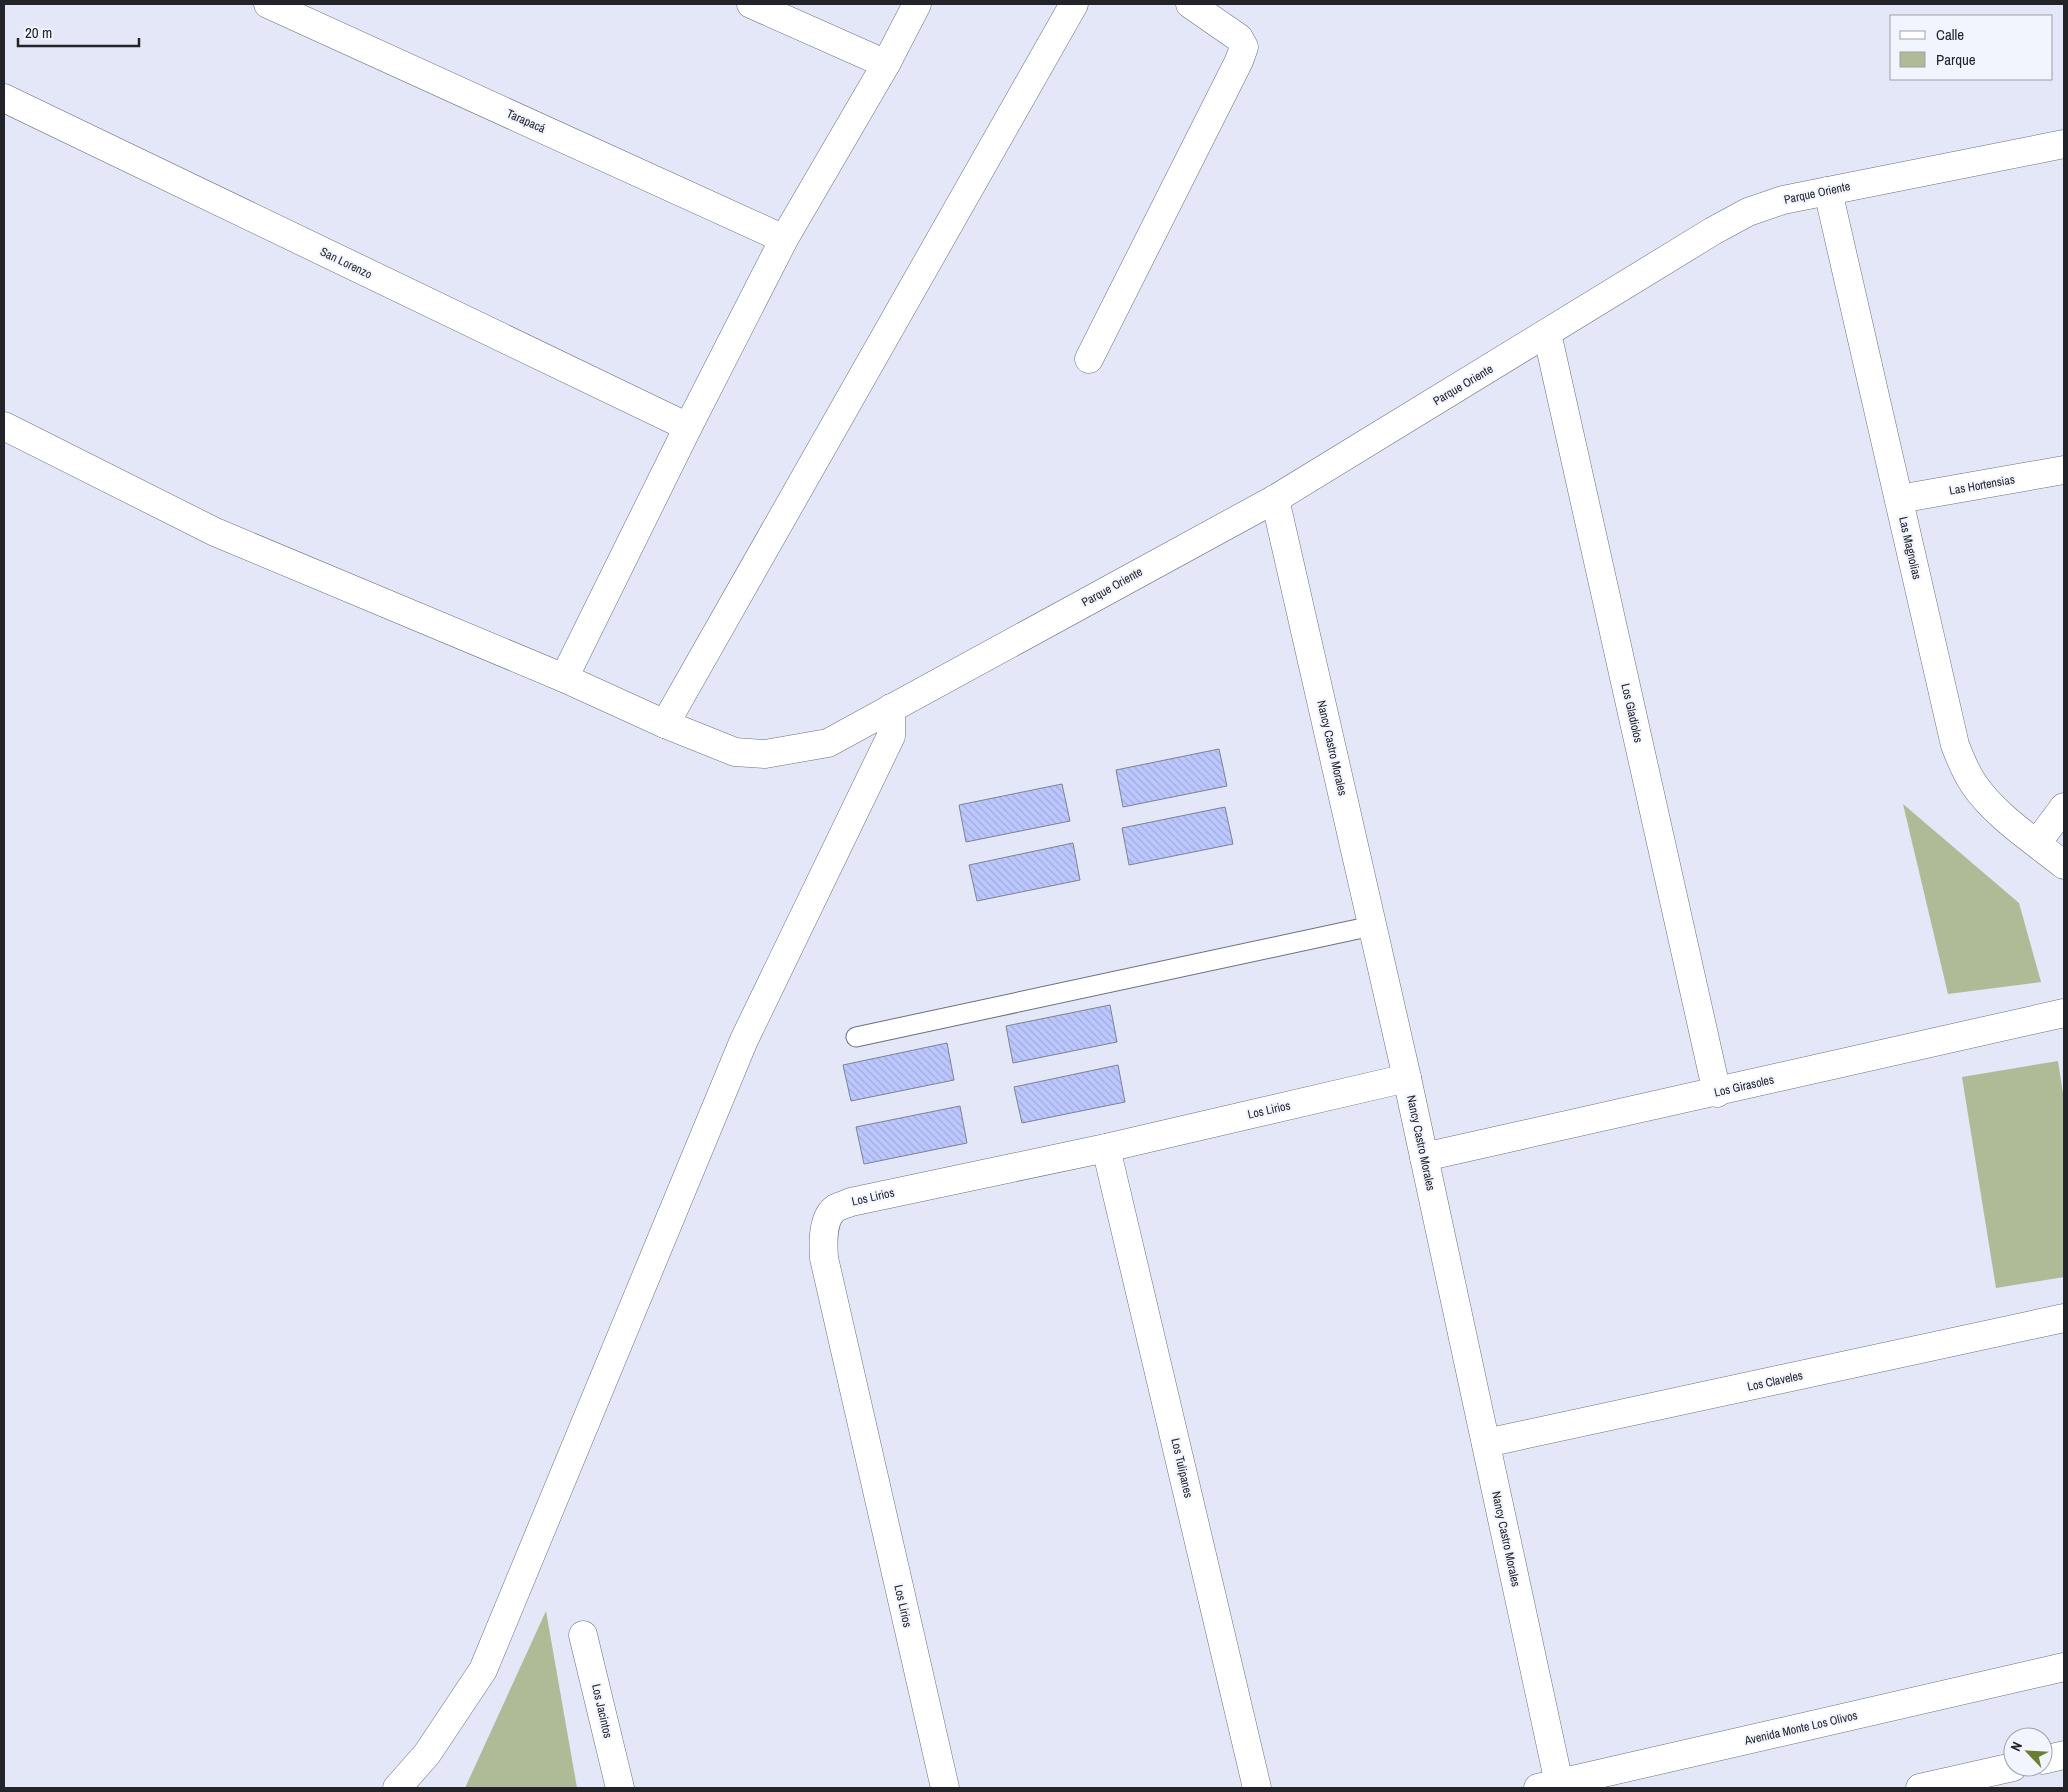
<svg xmlns="http://www.w3.org/2000/svg" width="2068" height="1792" viewBox="0 0 2068 1792" font-family="'Archivo Narrow',sans-serif">
<style>
.park{fill:#afbb97}
.building{fill:url(#building-back-hatch);stroke:#7f8290}
.lines{fill:none;stroke-linecap:round;stroke-linejoin:round}
.service-casing{stroke:#6c707e;stroke-width:21}
.minor-casing{stroke:#6c707e;stroke-width:29}
.tertiary-casing{stroke:#6c707e;stroke-width:29}
.service{stroke:#fff;stroke-width:19}
.minor{stroke:#fff;stroke-width:28}
.tertiary{stroke:#fff;stroke-width:28}
.labels{text-anchor:middle;stroke-width:4;stroke-linejoin:round;paint-order:stroke}
.street-label{font-size:12px;fill:#222429;stroke:#f2f4fe}
</style>
<defs>
<pattern id="building-back-hatch" width="6" height="6" patternUnits="userSpaceOnUse" patternTransform="scale(1.25)"><rect width="6" height="6" fill="#bbc7fe"/><path d="M-1 5l2 2M0 0l6 6M5-1l2 2" fill="none" stroke="#a0abda"/></pattern>
</defs>
<rect width="100%" height="100%" fill="#e3e7f7"/>
<g class="park">
<path d="M1903 804 2019 903 2041 982 1948 994Z"/>
<path d="M2058 1061 2064 1100V1277L1996 1288 1962 1077Z"/>
<path d="M546 1611 577 1788H465Z"/>
</g>
<g class="building">
<path d="M1219 749 1227 786 1123 807 1116 770Z"/>
<path d="M1062 784 1070 821 966 842 959 805Z"/>
<path d="M1225 807 1233 844 1129 865 1122 828Z"/>
<path d="M1073 843 1080 880 977 901 969 865Z"/>
<path d="M1110 1005 1117 1042 1013 1063 1006 1026Z"/>
<path d="M947 1043 954 1080 851 1101 843 1065Z"/>
<path d="M1118 1065 1125 1102 1022 1123 1014 1087Z"/>
<path d="M960 1106 967 1143 864 1164 856 1127Z"/>
</g>
<g class="lines">
<defs>
<path id="service" d="M856 1037 1372 926"/>
<g id="minor">
<path d="M268 4 784 239"/>
<path d="M751 4 886 64"/>
<path d="M917 4 886 64 784 239 688 427 564 678 665 724 735 752 765 754 828 743 1275 499 1713 231 1748 212 1783 200 2064 144"/>
<path d="M4 98 688 427"/>
<path d="M1828 191 1955 745C1960 758 1965 771 1973 783 1994 815 2034 841 2064 865"/>
<path d="M1547 333 1717 1093"/>
<path d="M1089 359 1239 61 1244 47 1239 38 1190 4"/>
<path d="M4 426 215 532 564 678"/>
<path d="M1275 499 1407 1078 1560 1788"/>
<path d="M1899 499 2064 470"/>
<path d="M665 724 1074 4"/>
<path d="M2037 843 2064 807"/>
<path d="M1106 1148 1257 1788"/>
<path d="M1424 1157 2064 1013"/>
<path d="M1486 1443 2064 1318"/>
<path d="M583 1635 620 1788"/>
<path d="M397 1788 427 1754 483 1670 744 1040 891 736V708"/>
<path d="M945 1788 824 1258C823 1244 822 1217 836 1208 840 1206 846 1204 851 1202L1106 1148 1407 1078"/>
</g>
<g id="tertiary">
<path d="M2043 1760 2064 1755"/>
<path d="M1538 1788 2064 1667"/>
<path d="M1920 1788 2013 1767"/>
</g>
</defs>
<use href="#service" class="service-casing"/>
<use href="#minor" class="minor-casing"/>
<use href="#tertiary" class="tertiary-casing"/>
<use href="#service" class="service"/>
<use href="#minor" class="minor"/>
<use href="#tertiary" class="tertiary"/>
</g>
<g class="labels">
<g class="street-label">
<text transform="translate(526 121) rotate(24)" y="4">Tarapacá</text>
<text transform="translate(1817 193) rotate(-12)" y="4">Parque Oriente</text>
<text transform="translate(346 263) rotate(26)" y="4">San Lorenzo</text>
<text transform="translate(1463 385) rotate(-31)" y="4">Parque Oriente</text>
<text transform="translate(1982 485) rotate(-10)" y="4">Las Hortensias</text>
<text transform="translate(1910 548) rotate(77)" y="4">Las Magnolias</text>
<text transform="translate(1112 587) rotate(-29)" y="4">Parque Oriente</text>
<text transform="translate(1632 713) rotate(77)" y="4">Los Gladiolos</text>
<text transform="translate(1332 748) rotate(77)" y="4">Nancy Castro Morales</text>
<text transform="translate(1744 1086) rotate(-13)" y="4">Los Girasoles</text>
<text transform="translate(1269 1110) rotate(-13)" y="4">Los Lirios</text>
<text transform="translate(1421 1143) rotate(78)" y="4">Nancy Castro Morales</text>
<text transform="translate(873 1197) rotate(-13)" y="4">Los Lirios</text>
<text transform="translate(1775 1381) rotate(-12)" y="4">Los Claveles</text>
<text transform="translate(1182 1468) rotate(77)" y="4">Los Tulipanes</text>
<text transform="translate(1506 1539) rotate(78)" y="4">Nancy Castro Morales</text>
<text transform="translate(903 1606) rotate(77)" y="4">Los Lirios</text>
<text transform="translate(602 1711) rotate(77)" y="4">Los Jacintos</text>
<text transform="translate(1801 1728) rotate(-13)" y="4">Avenida Monte Los Olivos</text>
</g>
</g>
<rect width="2068" height="1792" fill="none" stroke="#222429" stroke-width="10"/>
<rect x="1890" y="15" width="162" height="65" fill="#f2f4fe" stroke="#9fa1a9"/>
<rect x="1900" y="31" width="25" height="8" fill="#ffffff" stroke="#9fa1a9"/>
<text x="1936" y="40" font-size="15" fill="#222429">Calle</text>
<rect x="1900" y="52" width="25" height="15" fill="#afbb97" stroke="#9fa1a9"/>
<text x="1936" y="65" font-size="15" fill="#222429">Parque</text>
<g transform="translate(2028 1752) rotate(295)"><circle r="24" fill="#f2f4fe" stroke="#9fa1a9"/>
<path d="M0-4L9 19L0 12L-9 19Z" fill="#697f31"/>
<text y="-8" font-size="14" font-weight="bold" text-anchor="middle" fill="#222429">N</text>
</g>
<path d="M18 38v8h121v-8" fill="none" stroke="#222429" stroke-width="2.5"/>
<text x="25" y="38" font-size="15" fill="#222429" stroke="#f2f4fe" stroke-width="4" paint-order="stroke">20 m</text>
</svg>
